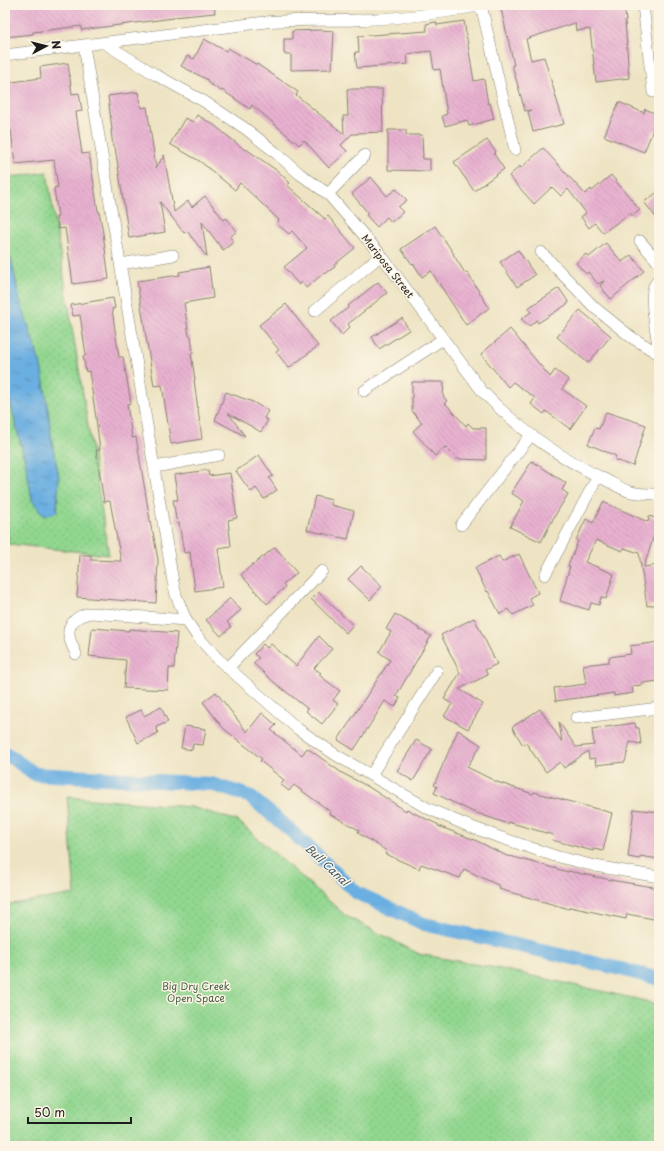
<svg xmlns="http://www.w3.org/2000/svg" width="664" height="1151" viewBox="0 0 664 1151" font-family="'Playpen Sans',sans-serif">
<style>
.park{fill:url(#park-dots);stroke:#577a56}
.water{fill:url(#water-ripples);stroke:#44667e}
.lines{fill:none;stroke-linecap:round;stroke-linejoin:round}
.canal{stroke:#6bafe1;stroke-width:14}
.building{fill:url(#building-back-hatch)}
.street-casing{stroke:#858070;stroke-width:12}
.street{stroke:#fff;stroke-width:11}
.labels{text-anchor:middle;stroke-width:3;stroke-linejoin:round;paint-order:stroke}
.street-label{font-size:10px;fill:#1c1c1c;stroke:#fcf5e5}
.park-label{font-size:10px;fill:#455d45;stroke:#fcf5e5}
.water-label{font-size:11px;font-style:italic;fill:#3c576b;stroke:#fcf5e5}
</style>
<defs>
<pattern id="park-dots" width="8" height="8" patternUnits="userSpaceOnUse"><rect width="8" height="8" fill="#92d790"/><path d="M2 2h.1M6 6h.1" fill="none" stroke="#7db87c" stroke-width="1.8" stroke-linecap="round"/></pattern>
<pattern id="water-ripples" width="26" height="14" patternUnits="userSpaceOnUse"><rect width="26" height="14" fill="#6bafe1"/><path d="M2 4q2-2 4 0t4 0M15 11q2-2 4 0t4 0" fill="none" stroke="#578eb6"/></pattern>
<pattern id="building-back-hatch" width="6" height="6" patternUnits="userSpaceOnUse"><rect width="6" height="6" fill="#e8b1d0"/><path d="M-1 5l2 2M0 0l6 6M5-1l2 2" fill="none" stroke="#c698b2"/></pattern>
</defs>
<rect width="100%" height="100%" fill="#fcf5e5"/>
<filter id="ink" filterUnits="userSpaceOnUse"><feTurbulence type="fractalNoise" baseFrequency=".025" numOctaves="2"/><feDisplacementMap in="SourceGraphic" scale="8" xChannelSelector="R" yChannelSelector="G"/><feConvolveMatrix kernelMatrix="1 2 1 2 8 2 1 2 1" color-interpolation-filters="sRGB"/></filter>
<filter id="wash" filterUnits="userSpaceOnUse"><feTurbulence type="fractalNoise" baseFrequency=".012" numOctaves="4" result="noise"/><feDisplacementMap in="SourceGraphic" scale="16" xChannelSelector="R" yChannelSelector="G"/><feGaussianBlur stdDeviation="0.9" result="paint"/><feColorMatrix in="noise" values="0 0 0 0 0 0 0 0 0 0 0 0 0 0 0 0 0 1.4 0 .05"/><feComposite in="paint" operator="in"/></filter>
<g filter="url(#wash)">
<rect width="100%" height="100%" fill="#eee4c4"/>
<g class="park">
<path d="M47 172 109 555 8 544 6 488H5V178Z"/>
<path d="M67 797 191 807 238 821 346 916 419 954 501 969 646 1001 659 1007V1146H5V905L75 894Z"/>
</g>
<path class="water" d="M5 248 11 259 20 300 41 366 46 395 52 442 59 477 57 512 44 516 32 500 26 465 5 382Z"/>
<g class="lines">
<path class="canal" d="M5 753 35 774 211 784 249 796 289 829 357 893 424 924 621 969 659 979"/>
</g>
<g id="blocks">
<g class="building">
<path d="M5 5H214L215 13 173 17 174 18 81 30V26L33 32V34L5 37Z"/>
<path d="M519 5H624L626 20H625L629 78 596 82 590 29 576 31 575 23 526 39 531 60 544 57 564 124 533 132 528 112 531 110 525 111 512 65H514L501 9Z"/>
<path d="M464 21 474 81 484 79 488 104 490 103 494 119 469 126 467 120 445 126 442 116 447 114 440 69 434 70 431 51 407 54 408 64 357 68 355 52H359L358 36 427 31 426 24 436 22 437 25Z"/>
<path d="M320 30 334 31 332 69 291 70V54H284V39H292V31Z"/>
<path d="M204 39 226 51 228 48 257 65V64L298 92 296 95 344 134 343 116H348L347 89H382L383 132 358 133V134H352L341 145 347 151 329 168 304 140 299 145 252 105 250 109 222 90 221 91 207 82 208 80 181 66 187 56 194 59Z"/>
<path d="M68 63 72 94 79 93 82 111 76 112 82 154 89 153 98 211H99L103 233 109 279 73 284 65 228 58 229 56 217H58L54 188 58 187 54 160 15 164 11 130 5 131V83L41 78 40 67Z"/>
<path d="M138 92 141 108 147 107 156 168 164 155 174 212 188 201 192 207 205 196 224 220 226 218 237 231 230 237 234 242 223 250 202 222 207 257 187 231 184 233 160 202 165 232 129 238 115 147H113L111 130H112L108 96Z"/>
<path d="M619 102 644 113 645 109 659 115V133L653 130 644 152 604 136Z"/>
<path d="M197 115 214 125 245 150 246 149 279 172 290 183 287 185 325 219 328 216 355 248 334 265 335 267 325 274 324 273 306 288 302 282 299 285 284 267 307 248 292 231 289 234 277 224 279 220 240 183 235 190 201 162 170 144 185 118 193 122Z"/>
<path d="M388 130H406V135H422L423 159H430V171L388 170Z"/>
<path d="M487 140 496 152 494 154 504 169 474 191 454 162Z"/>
<path d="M543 148 585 194 591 189 592 191 611 175 640 210 632 216 630 213 603 233 595 223 589 228 581 217 586 213 568 189 561 196 552 187 534 204 509 176 520 166 521 168Z"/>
<path d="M371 177 387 196 396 189 407 200 398 207 403 212 391 222 387 217 377 227 366 215 368 213 352 194Z"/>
<path d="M659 191V221L644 202Z"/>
<path d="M435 226 454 254H453L465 273 467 272 489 308 466 325 431 271 422 277 413 263 412 264 401 249Z"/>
<path d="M606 243 622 262 631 255 644 271 611 299 600 286 604 281 598 284 588 272 586 274 576 263 586 254 589 257Z"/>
<path d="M518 250 535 275 517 287 500 262Z"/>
<path d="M209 267 213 298 184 303 189 336H191L193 353H191L195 380H194L202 439 171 444 162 385 154 386 137 281 180 275 179 272Z"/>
<path d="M378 282 387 293 348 324 350 327 342 335 331 321 349 307 348 306Z"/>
<path d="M559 288 569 303 538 323 536 320 530 326 521 319 531 312 528 308Z"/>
<path d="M113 298 115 308 112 309 119 357H123L131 403 127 404 132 438 136 437 152 532H153L158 560 156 603 77 597 80 555H91V560L121 561 110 501 104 502 96 450H100L96 418 89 371 86 372 83 356 86 355 80 315 73 316 71 305Z"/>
<path d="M286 304 318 346 289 368 276 352 279 350 259 325Z"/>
<path d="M580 310 611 336 588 363 557 337Z"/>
<path d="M402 318 409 330 379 349 372 337Z"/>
<path d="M510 329 550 377 555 370 569 380 562 389 586 406 570 429 546 411 544 414 531 404 535 398 513 382 508 387 481 354Z"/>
<path d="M412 382H444L443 396 447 401 445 403 466 426 468 423 473 428H486V460L457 459 445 447 435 456 413 431 422 423 412 411Z"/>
<path d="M226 392 253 402 268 411 264 418 268 420 261 432 228 413 245 436 215 420Z"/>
<path d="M606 412 646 425 633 466 615 460 616 456 588 444 595 428 599 429Z"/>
<path d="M259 455 273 476 269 478 277 490 264 499 256 488 251 492 236 471Z"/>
<path d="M532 461 566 483 562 490 568 494 553 519 541 542 510 527 524 501 511 493Z"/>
<path d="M208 470 209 476 230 473 237 518 228 520 231 546 218 548 223 587 195 591 190 552 184 553 179 523 177 524 173 500H178L174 475Z"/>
<path d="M315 496 332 500 331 505 354 511 348 539 307 530Z"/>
<path d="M603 502 648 522 649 516 659 519 644 567 659 565V604L647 606 639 553 624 548 622 551 596 540 585 562 614 574 606 599 601 597 599 605 591 603 589 610 560 601 570 566H568L578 541 576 540 586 519 593 523Z"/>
<path d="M275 547 297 573 283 584 285 587 267 604 241 575 254 563V564Z"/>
<path d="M519 554 538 593 529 598 533 605 513 615 509 609 500 614 488 591 487 592 475 568 499 556 502 562Z"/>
<path d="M361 566 382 586 370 600 348 579Z"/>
<path d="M318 592 353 625 346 633 311 599Z"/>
<path d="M230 598 241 610 227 622 231 627 221 636 206 620Z"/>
<path d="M395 614 419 628 418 629 431 636 396 696 400 698 395 707 385 701 354 750 338 740 390 660 379 652 391 632 386 629Z"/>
<path d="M474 618 497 664 485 670 488 675 459 689 483 704 468 729 444 716 452 704 444 699 460 673 441 635Z"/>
<path d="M92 628 129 631V629L177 633 174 668H169L168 690 124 688 126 660 89 656Z"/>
<path d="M319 636 332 649 314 668 321 673 319 675 340 691 333 700 338 704 322 724 306 711 308 709 275 683 253 663 259 658 254 654 263 644 267 648 271 644 296 666Z"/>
<path d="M659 642V681L642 683 643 685 632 686 633 693 614 696V693L556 701 554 688 586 684 583 665 609 662V657L631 654 630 646Z"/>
<path d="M216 692 247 732 262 713 276 725 271 730 302 755 307 748 342 773 367 786 406 811 407 809 416 814 439 825 438 826 475 840 509 857 510 856 568 872V871L616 881 659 888V920L627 914 626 919 570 907 569 909 499 889 500 886 464 869 460 878 421 864 419 869 385 854 387 851 358 833 359 830 330 814 331 812 294 785 289 791 281 785 284 780 260 761 262 759 224 729 203 702Z"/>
<path d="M161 707 168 722 156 727 158 733 138 743 126 717 141 710 144 716Z"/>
<path d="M540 709 562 742 559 722 576 747 594 745 592 729 635 723 636 728H639L641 744 630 742 625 762 596 765 595 758 589 759 588 751 564 768 560 762 546 772 526 743 523 745 512 727Z"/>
<path d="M185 726 206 729 203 745 193 744 192 750 181 748Z"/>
<path d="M458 730 481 745 467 767 497 782 533 794 534 792 612 813 603 851 594 849 593 851 552 840 553 835 508 822V824L471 811 434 793 437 787 434 785Z"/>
<path d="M416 740 432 749 413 781 397 771Z"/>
<path d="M634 809 659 812V859L640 856V859L628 857Z"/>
</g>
</g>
</g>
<g filter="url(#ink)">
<use href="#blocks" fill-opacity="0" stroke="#858070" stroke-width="1"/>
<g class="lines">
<defs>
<g id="street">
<path d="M481 5 515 150"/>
<path d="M643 5 653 92"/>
<path d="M104 43 156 75 205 102 246 129 275 152 300 174 328 194 381 255 482 391C517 428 560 458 606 480 614 484 623 490 631 492 640 494 650 494 659 494"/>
<path d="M84 46 173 582 176 595 186 620 197 636 218 659 298 729 336 755 427 808 466 825 499 837 555 856 595 866 659 877"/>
<path d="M5 55 266 22C296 19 325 21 355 20 397 19 440 14 482 5"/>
<path d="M328 194 365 155"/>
<path d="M640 241 659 263"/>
<path d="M541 252 595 308 631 337 659 354"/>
<path d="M121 264 173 255"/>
<path d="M659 278C657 282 654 285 653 289 650 305 657 335 659 352"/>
<path d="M315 311 381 255"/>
<path d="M364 391 443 339"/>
<path d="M155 467 219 455"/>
<path d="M461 525 531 435"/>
<path d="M545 575 598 476"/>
<path d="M76 654C74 649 71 644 70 639 65 624 78 615 91 613L186 620"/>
<path d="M228 668 322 571"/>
<path d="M576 718 659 708"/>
<path d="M371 775 437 671"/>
</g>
</defs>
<use href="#street" class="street-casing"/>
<use href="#street" class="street"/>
</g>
</g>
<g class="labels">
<g class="street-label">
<text transform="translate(388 266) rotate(52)" y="4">Mariposa Street</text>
</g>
<g class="park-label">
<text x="196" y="990">Big Dry Creek<tspan x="196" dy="12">Open Space</tspan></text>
</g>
<g class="water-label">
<text transform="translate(327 865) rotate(43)" y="4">Bull Canal</text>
</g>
</g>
<rect width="664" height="1151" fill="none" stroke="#fcf5e5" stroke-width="20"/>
<g transform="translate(46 46) rotate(83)" stroke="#fcf5e5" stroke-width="3" paint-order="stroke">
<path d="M0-3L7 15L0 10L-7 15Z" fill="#1c1c1c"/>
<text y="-6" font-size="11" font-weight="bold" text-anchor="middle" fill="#1c1c1c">N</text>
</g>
<path d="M28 1117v6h103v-6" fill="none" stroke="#1c1c1c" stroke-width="2"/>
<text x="34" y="1117" font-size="12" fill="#1c1c1c" stroke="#fcf5e5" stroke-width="3" paint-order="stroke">50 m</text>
</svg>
